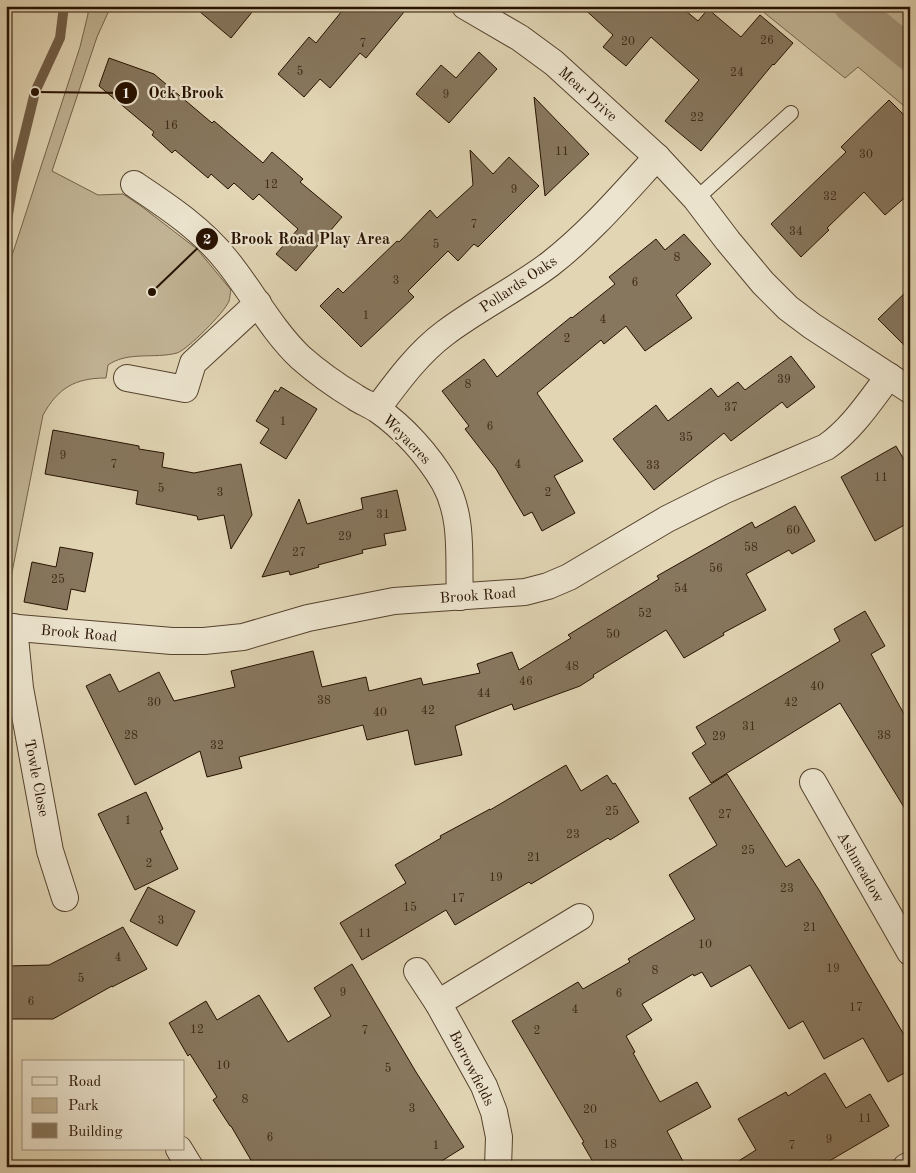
<svg xmlns="http://www.w3.org/2000/svg" width="916" height="1173" viewBox="0 0 916 1173" font-family="'Old Standard TT',serif">
<style>
.green{fill:#c1b495;stroke:#74624a}
.lines{fill:none;stroke-linecap:round;stroke-linejoin:round}
.stream{stroke:#705e47;stroke-width:10}
.canal{stroke:#a19277;stroke-width:34}
.building{fill:#87775e;stroke:#261100}
.service-casing{stroke:#55422d;stroke-width:16}
.minor-casing{stroke:#55422d;stroke-width:28}
.service{stroke:#ece4ce;stroke-width:14}
.minor{stroke:#ece4ce;stroke-width:26}
.labels{text-anchor:middle;stroke-width:4.5;stroke-linejoin:round;paint-order:stroke}
.number-label{font-size:12px;fill:#3e2a18}
.street-label{font-size:15px;fill:#261100;stroke:#ece4ce}
.leader{fill:none;stroke:#261100;stroke-width:2}
.callout-dot{fill:#261100;stroke:#ece4ce;stroke-width:2}
.mark-label{font-size:15px;text-anchor:middle;font-weight:bold;fill:#fff}
.callout-label{font-size:16px;text-anchor:middle;font-weight:bold;fill:#261100;stroke:#ece4ce;stroke-width:4.5;stroke-linejoin:round;paint-order:stroke}
</style>
<rect width="100%" height="100%" fill="#e1d5b4"/>
<filter id="stains"><feTurbulence type="fractalNoise" baseFrequency=".004" numOctaves="4"/><feColorMatrix values="0 0 0 0 .2 0 0 0 0 .09 0 0 0 0 .02 0 0 0 .5 -.17"/></filter>
<radialGradient id="worn" r=".72"><stop offset=".6" stop-color="#630" stop-opacity="0"/><stop offset="1" stop-color="#630" stop-opacity=".3"/></radialGradient>
<g class="green">
<path d="M88 6H111L97 37 52 171 98 195 123 194 141 206 197 249 231 290C230 293 230 298 229 301 225 312 187 350 177 353 154 359 128 351 108 365L106 378C75 378 58 388 43 415L6 603V274L80 47 88 14Z"/>
<path d="M756 6H910V111L858 67 845 78Z"/>
</g>
<g class="lines">
<path class="stream" d="M6 228 13 182 35 92 60 38 64 6"/>
<path class="canal" d="M851 6 910 54"/>
</g>
<g class="building">
<path d="M193 6H257L231 38Z"/>
<path d="M346 6H409L366 58 360 53 330 88 320 79 304 97 278 74 309 37 316 43Z"/>
<path d="M581 6H680L698 21 708 9 741 37 760 15 793 43 774 65 773 64 701 151 665 121 699 80 651 37 626 66 603 47 613 35Z"/>
<path d="M479 52 497 69 449 123 416 94 441 65 456 78Z"/>
<path d="M109 58 154 74 212 123 214 121 263 163 272 152 303 179 300 182 342 217 296 271 276 254 298 229 259 194 253 200 234 183 228 189 211 174 208 178 175 150 172 153 152 135 154 132 99 86Z"/>
<path d="M534 97 589 154 545 196Z"/>
<path d="M889 100 910 121V193L885 215 864 192 827 228 829 230 801 257 771 224 846 152 841 147Z"/>
<path d="M470 150 493 174 509 157 539 186 478 247 474 244 458 261 448 251 408 291 414 297 361 347 320 306 338 288 343 293 397 241 399 242 430 210 437 218 473 185Z"/>
<path d="M684 234 711 264 676 295 692 318 645 351 626 326 604 344 601 340 537 393 583 461 554 476 575 513 542 531 532 512 524 516 496 469 465 429 469 426 442 391 484 359 497 377 571 317 572 318 615 284 609 277 656 239 665 250Z"/>
<path d="M910 288V351L878 319Z"/>
<path d="M791 356 815 387 787 408 782 402 731 441 724 433 654 490 613 439 656 405 668 421 711 388 718 397 738 382 745 390Z"/>
<path d="M281 387 317 409 286 459 260 443 269 429 256 421 275 390 278 392Z"/>
<path d="M53 430 139 446V449L164 453 162 467 194 473 241 464 252 515 231 549 224 515 198 520 197 516 136 504 138 491 45 474Z"/>
<path d="M896 446 910 470V522L875 541 841 477Z"/>
<path d="M397 490 406 530 384 534 386 545 362 550 363 553 318 565 319 567 290 575 289 571 262 577 299 499 307 524 363 509 361 498Z"/>
<path d="M795 506 815 541 792 554 789 550 746 574 766 610 723 633 724 635 684 658 666 630 593 675 594 677 580 686 514 710 512 704 455 726 462 755 415 765 408 730 367 740 363 725 239 757 242 768 207 777 200 751 135 785 86 686 110 674 119 692 159 672 174 701 235 687 231 671 313 651 322 687 366 677 369 691 421 678 423 685 480 673 477 664 512 652 519 670 571 638 568 635 659 579 657 576 752 522 755 528Z"/>
<path d="M60 547 93 553 85 592 71 589 67 610 24 602 32 562 56 567Z"/>
<path d="M865 611 885 646 871 654 904 714 910 716V817L840 703 711 783 692 753 706 744 696 727 840 641 834 629Z"/>
<path d="M566 765 581 791 607 775 613 784 615 783 639 822 610 840 608 838 531 884 529 882 455 925 446 910 362 960 340 923 406 883 395 865 441 838 440 836 490 809V810Z"/>
<path d="M727 774 786 867 799 859 819 890 910 1045V1070L888 1082 863 1038 824 1059 803 1021 789 1029 750 965 711 987 702 972 694 976 693 974 642 1004 652 1020 626 1036 635 1052 633 1053 660 1102 697 1082 711 1107 667 1131 686 1167H596L582 1143 584 1142 512 1021 578 982 583 989 630 962 628 959 695 919 669 875 717 845 689 798Z"/>
<path d="M146 792 163 829 160 831 178 869 135 890 98 814Z"/>
<path d="M148 887 195 911 177 946 130 921Z"/>
<path d="M123 927 147 969 112 987V986L53 1019H6V966L49 965Z"/>
<path d="M352 964 416 1072 464 1147 432 1167H255L231 1126H230L213 1100 217 1097 190 1054 188 1056 169 1023 206 1001 217 1020 259 995 288 1042 331 1016 314 988Z"/>
<path d="M825 1073 846 1108 870 1094 889 1126 819 1167H729L756 1150 738 1119 786 1092 788 1096Z"/>
</g>
<g class="lines">
<defs>
<path id="service" d="M696 199 791 113"/>
<g id="minor">
<path d="M465 6 520 38 554 63 657 157 696 199 728 241 763 283 788 308 812 326 910 390"/>
<path d="M134 184C167 206 202 229 227 261 252 292 271 329 300 357 317 372 335 385 355 397 362 402 371 405 378 410 404 428 428 455 444 482 464 518 458 557 460 597"/>
<path d="M127 378 185 389 193 363 258 303"/>
<path d="M377 409C397 382 418 353 445 333 478 308 517 289 550 264 590 233 623 194 657 157"/>
<path d="M6 627 172 641H204L243 637 308 618 394 601 525 592 548 586 569 577 667 519 723 491 826 447C852 429 870 401 889 376"/>
<path d="M14 627 20 688 50 851 65 898"/>
<path d="M813 782 910 952"/>
<path d="M417 971 438 1003 484 1086 494 1112 499 1137 498 1167"/>
<path d="M438 1003 580 917"/>
<path d="M179 1149 190 1167"/>
<path d="M906 1167 910 1165"/>
</g>
</defs>
<use href="#service" class="service-casing"/>
<use href="#minor" class="minor-casing"/>
<use href="#service" class="service"/>
<use href="#minor" class="minor"/>
</g>
<g class="labels">
<g class="number-label">
<text x="767" y="44">26</text>
<text x="628" y="45">20</text>
<text x="363" y="47">7</text>
<text x="300" y="75">5</text>
<text x="737" y="76">24</text>
<text x="446" y="98">9</text>
<text x="697" y="121">22</text>
<text x="171" y="129">16</text>
<text x="562" y="155">11</text>
<text x="866" y="158">30</text>
<text x="271" y="188">12</text>
<text x="514" y="193">9</text>
<text x="830" y="200">32</text>
<text x="474" y="228">7</text>
<text x="796" y="235">34</text>
<text x="436" y="248">5</text>
<text x="677" y="261">8</text>
<text x="396" y="284">3</text>
<text x="635" y="286">6</text>
<text x="366" y="319">1</text>
<text x="603" y="323">4</text>
<text x="567" y="342">2</text>
<text x="784" y="383">39</text>
<text x="468" y="388">8</text>
<text x="731" y="411">37</text>
<text x="283" y="425">1</text>
<text x="490" y="430">6</text>
<text x="686" y="441">35</text>
<text x="63" y="459">9</text>
<text x="114" y="468">7</text>
<text x="518" y="468">4</text>
<text x="653" y="469">33</text>
<text x="881" y="481">11</text>
<text x="161" y="492">5</text>
<text x="220" y="496">3</text>
<text x="548" y="496">2</text>
<text x="383" y="518">31</text>
<text x="793" y="534">60</text>
<text x="345" y="540">29</text>
<text x="751" y="551">58</text>
<text x="299" y="556">27</text>
<text x="716" y="572">56</text>
<text x="58" y="583">25</text>
<text x="681" y="592">54</text>
<text x="645" y="617">52</text>
<text x="613" y="638">50</text>
<text x="572" y="670">48</text>
<text x="526" y="685">46</text>
<text x="817" y="690">40</text>
<text x="484" y="697">44</text>
<text x="324" y="704">38</text>
<text x="154" y="706">30</text>
<text x="791" y="706">42</text>
<text x="428" y="714">42</text>
<text x="380" y="716">40</text>
<text x="749" y="730">31</text>
<text x="131" y="739">28</text>
<text x="884" y="739">38</text>
<text x="719" y="740">29</text>
<text x="217" y="749">32</text>
<text x="612" y="815">25</text>
<text x="725" y="818">27</text>
<text x="128" y="824">1</text>
<text x="573" y="838">23</text>
<text x="748" y="854">25</text>
<text x="534" y="861">21</text>
<text x="149" y="867">2</text>
<text x="496" y="881">19</text>
<text x="787" y="892">23</text>
<text x="458" y="902">17</text>
<text x="410" y="911">15</text>
<text x="161" y="924">3</text>
<text x="810" y="931">21</text>
<text x="365" y="937">11</text>
<text x="705" y="948">10</text>
<text x="118" y="961">4</text>
<text x="833" y="972">19</text>
<text x="655" y="974">8</text>
<text x="81" y="982">5</text>
<text x="343" y="996">9</text>
<text x="619" y="997">6</text>
<text x="31" y="1005">6</text>
<text x="856" y="1011">17</text>
<text x="575" y="1013">4</text>
<text x="197" y="1033">12</text>
<text x="365" y="1034">7</text>
<text x="537" y="1034">2</text>
<text x="223" y="1069">10</text>
<text x="388" y="1072">5</text>
<text x="245" y="1103">8</text>
<text x="412" y="1112">3</text>
<text x="590" y="1113">20</text>
<text x="865" y="1122">11</text>
<text x="270" y="1141">6</text>
<text x="829" y="1143">9</text>
<text x="610" y="1148">18</text>
<text x="436" y="1149">1</text>
<text x="792" y="1149">7</text>
</g>
<g class="street-label">
<text transform="translate(588 94) rotate(42)" y="5">Mear Drive</text>
<text transform="translate(518 284) rotate(-34)" y="5">Pollards Oaks</text>
<text transform="translate(407 439) rotate(46)" y="5">Weyacres</text>
<text transform="translate(478 595) rotate(-4)" y="5">Brook Road</text>
<text transform="translate(79 633) rotate(5)" y="5">Brook Road</text>
<text transform="translate(37 778) rotate(79)" y="5">Towle Close</text>
<text transform="translate(861 867) rotate(60)" y="5">Ashmeadow</text>
<text transform="translate(472 1068) rotate(63)" y="5">Borrowfields</text>
</g>
</g>
<path class="leader" d="M35 92L126 93M152 292L207 239"/>
<g class="callout-dot">
<circle cx="35" cy="92" r="5"/>
<circle cx="152" cy="292" r="5"/>
<circle cx="126" cy="93" r="12"/>
<circle cx="207" cy="239" r="12"/>
</g>
<g class="mark-label">
<text x="126" y="98">1</text>
<text x="207" y="244">2</text>
</g>
<g class="callout-label">
<text x="186" y="98">Ock Brook</text>
<text x="310" y="244">Brook Road Play Area</text>
</g>
<rect width="916" height="1173" fill="none" stroke="#e1d5b4" stroke-width="25"/>
<rect x="8" y="8" width="901" height="1158" fill="none" stroke="#261100" stroke-width="2.5"/>
<rect x="12" y="12" width="891" height="1148" fill="none" stroke="#261100"/>
<rect x="22" y="1060" width="162" height="90" fill="#ece4ce" stroke="#9d907c"/>
<rect x="32" y="1077" width="25" height="8" fill="#ece4ce" stroke="#9d907c"/>
<text x="68" y="1086" font-size="15" fill="#261100">Road</text>
<rect x="32" y="1098" width="25" height="15" fill="#c1b495" stroke="#9d907c"/>
<text x="68" y="1110" font-size="15" fill="#261100">Park</text>
<rect x="32" y="1123" width="25" height="15" fill="#87775e" stroke="#9d907c"/>
<text x="68" y="1136" font-size="15" fill="#261100">Building</text>
<rect width="100%" height="100%" filter="url(#stains)"/>
<rect width="100%" height="100%" fill="url(#worn)"/>
</svg>
